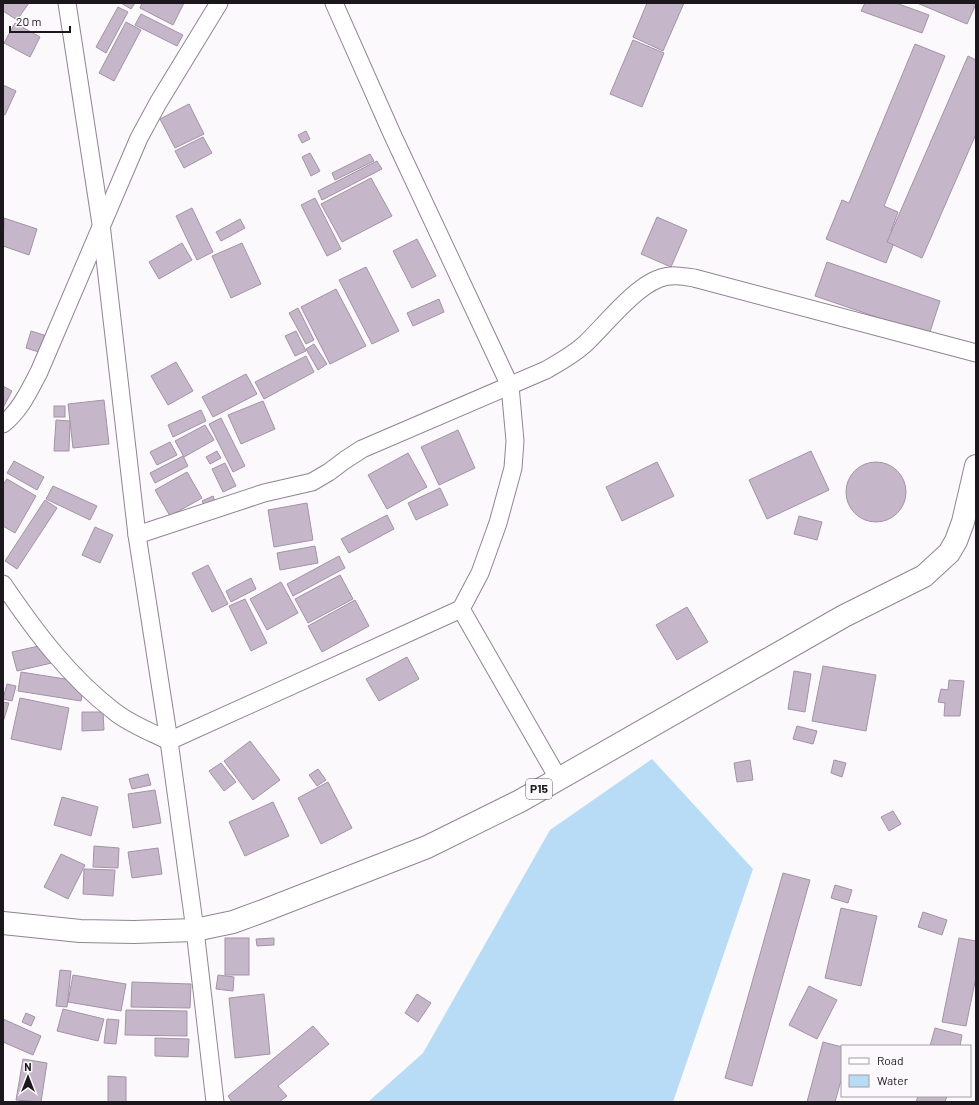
<svg xmlns="http://www.w3.org/2000/svg" width="979" height="1105" viewBox="0 0 979 1105" font-family="Barlow,sans-serif">
<style>
.water{fill:#b9dcf6}
.building{fill:#c6b6c9;stroke:#a393a5}
.lines{fill:none;stroke-linecap:round;stroke-linejoin:round}
.minor-casing{stroke:#928394;stroke-width:19}
.primary-casing{stroke:#928394;stroke-width:24}
.minor{stroke:#fff;stroke-width:17}
.primary{stroke:#fff;stroke-width:22}
.labels{text-anchor:middle;stroke-width:3.5;stroke-linejoin:round;paint-order:stroke}
.shield{fill:#fcf9fd;stroke:#5f5a60;stroke-width:1}
.shield-label{font-size:12px;font-weight:bold;fill:#1c161d}
</style>
<rect width="100%" height="100%" fill="#fcf9fd"/>
<path class="water" d="M652 759 753 869 673 1102H368L423 1053 550 830Z"/>
<g class="building">
<path d="M3 3H29L17 20 3 11Z"/>
<path d="M121 3H135L131 9Z"/>
<path d="M142 3H184L173 25 140 8Z"/>
<path d="M647 3H684L663 51 633 37Z"/>
<path d="M865 3H896L929 15 922 33 861 11Z"/>
<path d="M917 3H976V4L967 24Z"/>
<path d="M118 7 128 12 106 53 96 47Z"/>
<path d="M141 14 183 35 177 46 135 25Z"/>
<path d="M126 22 141 30 114 81 99 73Z"/>
<path d="M15 23 40 37 30 57 4 43Z"/>
<path d="M633 40 664 53 642 107 610 94Z"/>
<path d="M915 44 945 56 884 206 898 212 891 231 898 233 886 263 826 239 842 200 849 203Z"/>
<path d="M968 56 976 60V134L922 258 887 242Z"/>
<path d="M3 85 16 91 5 115 3 114Z"/>
<path d="M189 104 204 134 175 148 160 119Z"/>
<path d="M306 131 310 139 302 143 298 135Z"/>
<path d="M203 137 212 153 184 168 175 151Z"/>
<path d="M310 153 320 171 311 176 302 157Z"/>
<path d="M370 154 374 161 335 180 332 173Z"/>
<path d="M377 161 382 169 322 200 318 191Z"/>
<path d="M371 178 392 216 342 242 321 204Z"/>
<path d="M315 198 341 249 327 256 301 205Z"/>
<path d="M192 208 213 252 197 260 176 216Z"/>
<path d="M657 217 687 230 671 267 641 254Z"/>
<path d="M4 218 37 229 29 255 3 246Z"/>
<path d="M240 219 245 228 221 241 216 232Z"/>
<path d="M417 239 436 276 412 288 393 251Z"/>
<path d="M182 243 192 260 159 279 149 262Z"/>
<path d="M242 243 261 284 231 298 212 256Z"/>
<path d="M827 262 940 301 929 335 815 296Z"/>
<path d="M366 267 399 331 372 344 339 280Z"/>
<path d="M336 289 366 346 330 364 301 307Z"/>
<path d="M439 299 444 312 413 326 407 313Z"/>
<path d="M298 308 314 340 306 344 289 313Z"/>
<path d="M31 331 47 336 42 353 26 348Z"/>
<path d="M296 331 306 351 295 356 285 336Z"/>
<path d="M314 344 327 364 318 370 306 349Z"/>
<path d="M306 356 314 372 264 399 255 382Z"/>
<path d="M176 362 193 391 168 405 151 376Z"/>
<path d="M246 374 257 394 213 417 202 397Z"/>
<path d="M3 386 12 391 3 408Z"/>
<path d="M104 400 109 444 73 448 68 404Z"/>
<path d="M263 401 275 429 241 444 228 415Z"/>
<rect x="54" y="406" width="11" height="11"/>
<path d="M201 410 206 421 173 437 168 425Z"/>
<path d="M221 418 245 466 233 472 209 424Z"/>
<path d="M56 420 70 421 69 451H54Z"/>
<path d="M205 425 214 440 184 457 175 441Z"/>
<path d="M458 430 475 468 439 485 421 447Z"/>
<path d="M170 442 177 455 157 465 150 452Z"/>
<path d="M217 451 221 458 210 464 206 457Z"/>
<path d="M811 451 829 490 767 519 749 480Z"/>
<path d="M408 453 427 487 387 509 368 475Z"/>
<path d="M183 456 188 466 155 483 150 473Z"/>
<path d="M14 461 44 477 37 490 7 473Z"/>
<circle cx="876" cy="492" r="30"/>
<path d="M657 462 674 496 622 521 606 487Z"/>
<path d="M225 463 236 486 223 492 212 469Z"/>
<path d="M187 472 202 498 170 516 155 490Z"/>
<path d="M7 479 36 496 15 533 3 526V485Z"/>
<path d="M53 486 97 506 90 520 46 499Z"/>
<path d="M440 488 448 505 416 520 408 503Z"/>
<path d="M213 496 215 501 204 505 202 501Z"/>
<path d="M45 500 57 508 17 569 5 561Z"/>
<path d="M307 503 313 540 274 547 268 510Z"/>
<path d="M387 515 394 529 349 553 341 539Z"/>
<path d="M799 516 822 522 817 540 794 534Z"/>
<path d="M95 527 113 535 100 563 82 555Z"/>
<path d="M315 546 318 563 280 570 277 553Z"/>
<path d="M339 556 345 568 293 596 287 584Z"/>
<path d="M208 565 228 604 212 612 192 573Z"/>
<path d="M340 575 353 599 308 623 295 599Z"/>
<path d="M251 578 256 589 231 602 226 591Z"/>
<path d="M281 582 298 613 267 630 250 599Z"/>
<path d="M245 599 267 643 251 651 229 606Z"/>
<path d="M355 600 369 626 322 652 308 626Z"/>
<path d="M687 607 708 642 677 660 656 625Z"/>
<path d="M52 643 56 662 17 671 12 652Z"/>
<path d="M407 657 419 679 379 701 366 679Z"/>
<path d="M823 666 876 675 866 731 812 721Z"/>
<path d="M794 671 811 674 805 712 788 709Z"/>
<path d="M21 672 84 682 81 701 18 691Z"/>
<path d="M949 680 964 681 960 716H944L945 703 938 702 941 689 948 690Z"/>
<path d="M7 684 16 686 12 701 3 699Z"/>
<path d="M20 698 69 708 61 750 11 739Z"/>
<path d="M3 702 9 703 3 722Z"/>
<path d="M82 712H103L104 730 82 731Z"/>
<path d="M797 726 817 731 813 744 793 739Z"/>
<path d="M250 741 280 780 253 800 224 761Z"/>
<path d="M750 760 753 780 737 782 734 763Z"/>
<path d="M834 760 846 763 842 777 831 773Z"/>
<path d="M221 763 236 782 224 791 209 771Z"/>
<path d="M318 769 326 780 317 786 309 775Z"/>
<path d="M148 774 151 785 132 789 129 779Z"/>
<path d="M328 782 352 828 321 844 298 798Z"/>
<path d="M155 790 161 823 133 828 128 794Z"/>
<path d="M62 797 98 807 91 836 54 825Z"/>
<path d="M273 802 289 836 245 856 229 822Z"/>
<path d="M893 811 901 824 889 831 881 817Z"/>
<path d="M94 846 119 848 118 868 93 867Z"/>
<path d="M158 848 162 874 132 878 128 852Z"/>
<path d="M61 854 85 865 68 899 44 887Z"/>
<path d="M84 869 115 870 113 896 83 894Z"/>
<path d="M783 873 810 880 752 1086 725 1078Z"/>
<path d="M835 885 852 890 848 903 831 898Z"/>
<path d="M841 908 877 916 861 986 825 978Z"/>
<path d="M923 912 947 920 942 935 918 927Z"/>
<rect x="225" y="938" width="24" height="37"/>
<path d="M274 938V945L257 946 256 939Z"/>
<path d="M959 938 976 941V977L966 1026 942 1022Z"/>
<path d="M60 970 71 971 67 1007 56 1006Z"/>
<path d="M73 975 126 984 121 1011 68 1002Z"/>
<path d="M218 975 234 977 233 991 216 989Z"/>
<path d="M132 982 191 984 190 1008 131 1007Z"/>
<path d="M809 986 837 1000 817 1039 789 1025Z"/>
<path d="M264 994 270 1054 235 1058 229 998Z"/>
<path d="M417 994 431 1003 418 1022 405 1013Z"/>
<path d="M63 1009 104 1019 98 1041 57 1031Z"/>
<path d="M126 1010 187 1011V1036L125 1035Z"/>
<path d="M26 1013 35 1017 31 1026 22 1022Z"/>
<path d="M3 1019 41 1036 33 1055 3 1042Z"/>
<path d="M107 1019 119 1020 116 1044 104 1043Z"/>
<path d="M313 1026 329 1044 278 1086 287 1096 279 1102H232L228 1096Z"/>
<path d="M935 1028 962 1035 960 1046H930Z"/>
<path d="M155 1038 189 1039 188 1057 155 1056Z"/>
<path d="M823 1042 842 1047V1077L835 1102H807Z"/>
<path d="M23 1059 47 1063 41 1102 16 1100Z"/>
<path d="M108 1076 126 1077V1102H108Z"/>
<path d="M918 1096H947L945 1102H916Z"/>
</g>
<g class="lines">
<defs>
<g id="minor">
<path d="M67 3 101 224 137 535 169 741 195 930 215 1102"/>
<path d="M3 424C20 411 29 391 39 372L139 138 158 103 219 3"/>
<path d="M137 535 264 493 312 482 329 472 345 460 362 449 546 370C560 362 573 355 585 344 604 326 634 288 658 279 670 274 682 276 694 278L976 353"/>
<path d="M3 584C35 631 69 677 115 712 130 724 151 732 169 741L461 609 480 573 498 523 513 468 515 441 510 386 393 136 334 3"/>
<path d="M461 609 558 778"/>
</g>
<path id="primary" d="M3 923 80 931 134 932 195 930 233 922 263 911 427 847 520 801 844 616 924 576 949 553 956 541 963 522 976 466"/>
</defs>
<use href="#minor" class="minor-casing"/>
<use href="#primary" class="primary-casing"/>
<use href="#minor" class="minor"/>
<use href="#primary" class="primary"/>
</g>
<g class="labels">
<rect class="shield" x="526" y="779" width="26" height="20" rx="3"/>
<g class="shield-label">
<text x="539" y="793">P15</text>
</g>
</g>
<rect width="979" height="1105" fill="none" stroke="#1c161d" stroke-width="8"/>
<rect x="841" y="1045" width="130" height="52" fill="#fcf9fd" stroke="#a29ea3"/>
<rect x="849" y="1058" width="20" height="6" fill="#ffffff" stroke="#a29ea3"/>
<text x="877" y="1065" font-size="12" fill="#1c161d">Road</text>
<rect x="849" y="1075" width="20" height="12" fill="#b9dcf6" stroke="#a29ea3"/>
<text x="877" y="1085" font-size="12" fill="#1c161d">Water</text>
<g transform="translate(28 1077)" stroke="#fcf9fd" stroke-width="3" paint-order="stroke">
<path d="M0-3L7 15L0 10L-7 15Z" fill="#1c161d"/>
<text y="-6" font-size="11" font-weight="bold" text-anchor="middle" fill="#1c161d">N</text>
</g>
<path d="M10 26v6h60v-6" fill="none" stroke="#1c161d" stroke-width="2"/>
<text x="16" y="26" font-size="12" fill="#1c161d" stroke="#fcf9fd" stroke-width="3" paint-order="stroke">20 m</text>
</svg>
